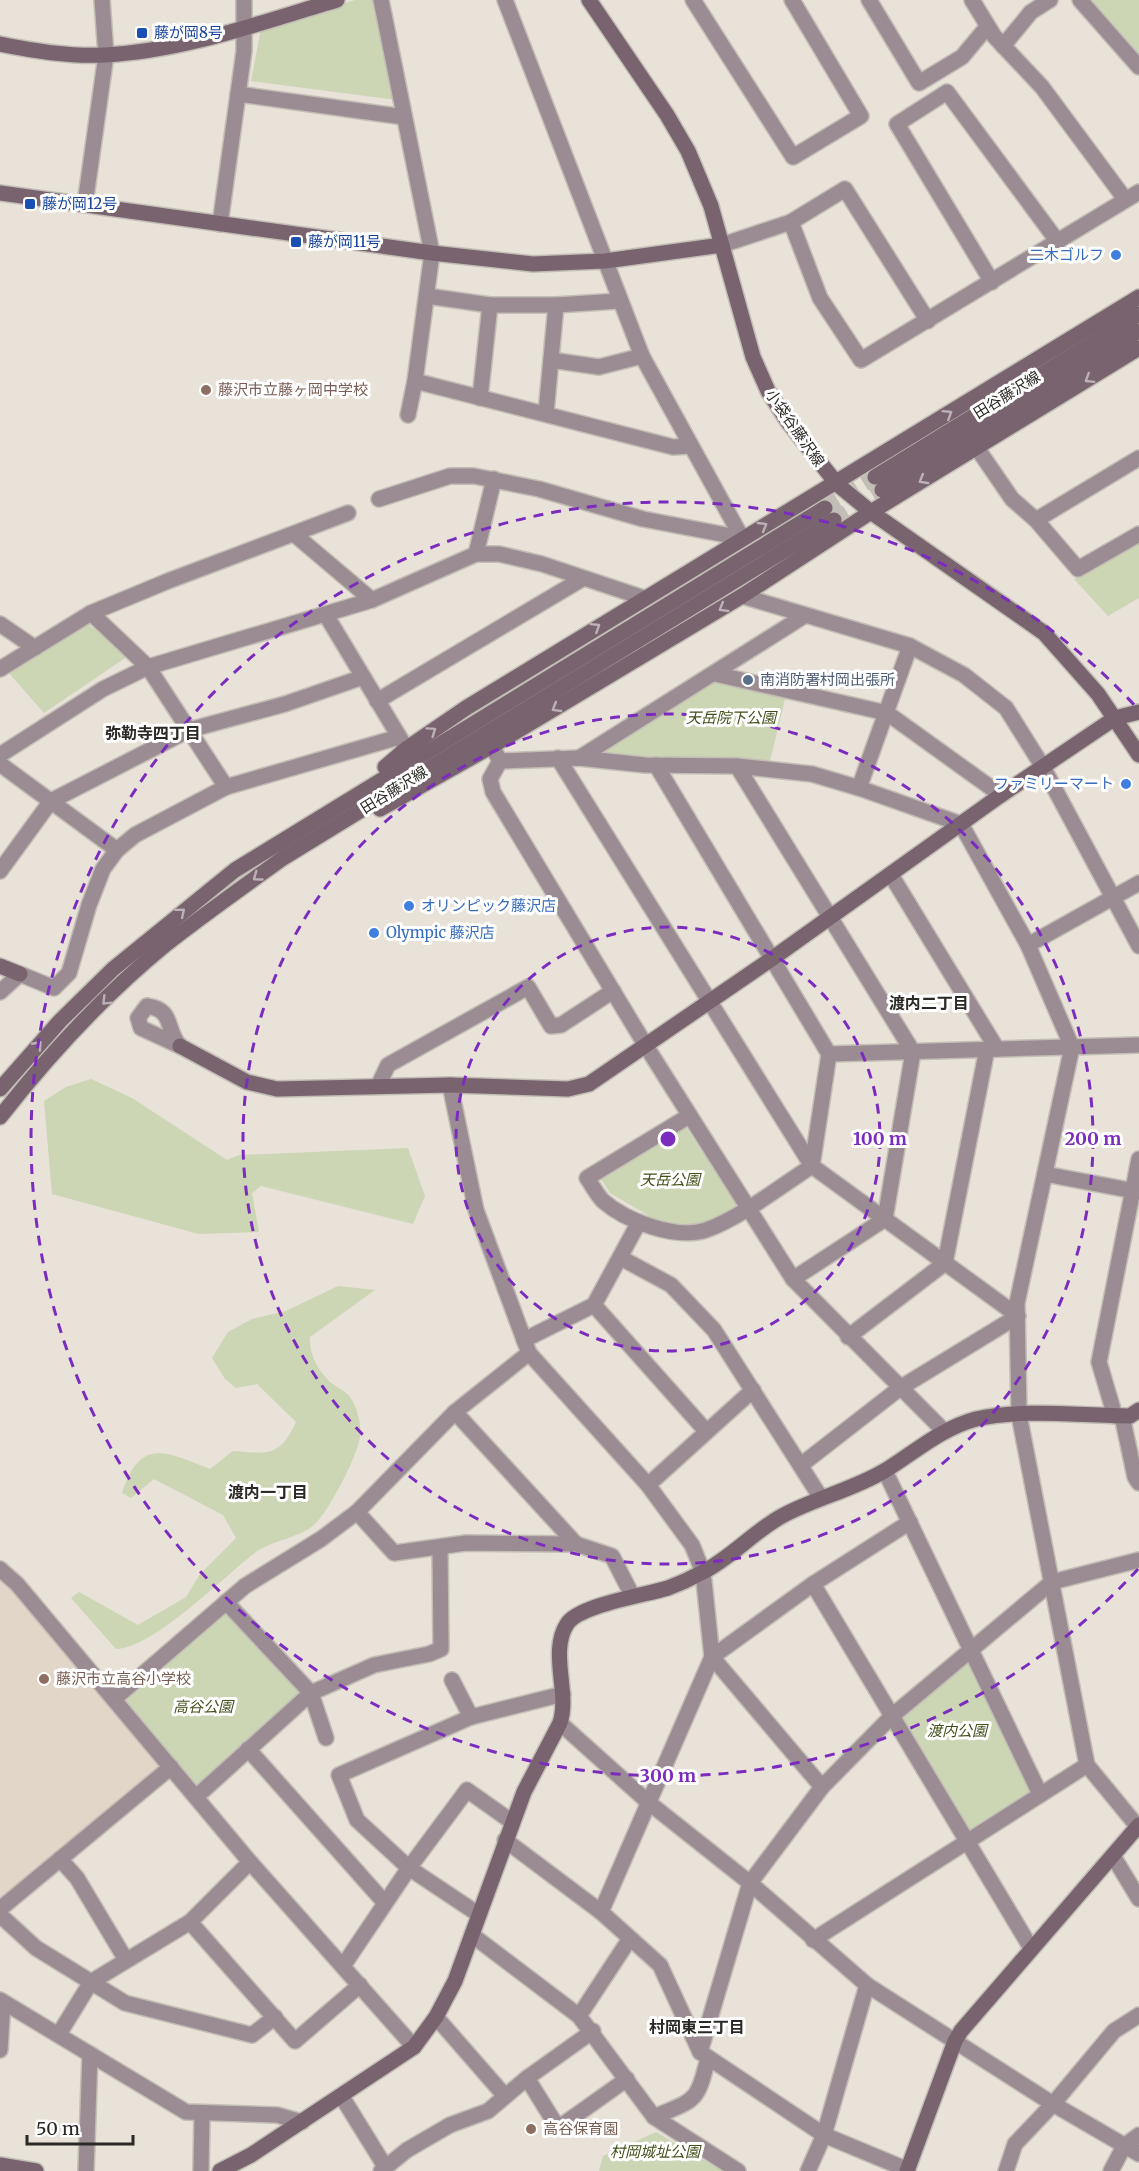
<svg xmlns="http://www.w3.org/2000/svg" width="1139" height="2171" viewBox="0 0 1139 2171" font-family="Merriweather,'Noto Sans JP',serif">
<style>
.built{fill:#e1d6c8}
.green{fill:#ccd5b4}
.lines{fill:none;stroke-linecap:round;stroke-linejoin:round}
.secondary-tunnel{stroke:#c2bdb5;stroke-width:15;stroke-dasharray:15 8;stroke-linecap:butt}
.street-casing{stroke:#c2bdb5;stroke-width:18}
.secondary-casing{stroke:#c2bdb5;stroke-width:18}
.street{stroke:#9b8c94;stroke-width:15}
.secondary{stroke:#78636f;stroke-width:15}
.oneway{stroke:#bcb1b7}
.ring{fill:none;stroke:#7b2cbf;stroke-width:3;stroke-dasharray:10 8}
.transit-dot{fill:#1a4fb4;stroke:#fff;stroke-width:2}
.shop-dot{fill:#3f7fe0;stroke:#fff;stroke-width:2}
.education-dot{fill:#8d6e63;stroke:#fff;stroke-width:2}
.service-dot{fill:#5c6f8a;stroke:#fff;stroke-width:2}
.labels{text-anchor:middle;stroke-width:6;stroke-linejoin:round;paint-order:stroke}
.transit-label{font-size:15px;fill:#164399;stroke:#fff;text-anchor:start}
.shop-label{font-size:15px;fill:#366cbe;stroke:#fff;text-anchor:end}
.education-label{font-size:15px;fill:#785e54;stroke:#fff;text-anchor:start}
.street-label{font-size:15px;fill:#2b2925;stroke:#fff}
.service-label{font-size:15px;fill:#4e5e75;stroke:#fff;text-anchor:start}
.park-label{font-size:15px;font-style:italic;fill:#44501b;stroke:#fff}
.neighbourhood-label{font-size:16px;font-weight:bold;fill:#2b2925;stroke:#fff}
.centre{fill:#7b2cbf;stroke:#fff;stroke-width:3}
.ring-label{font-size:18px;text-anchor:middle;font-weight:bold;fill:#7b2cbf;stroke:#fff;stroke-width:6;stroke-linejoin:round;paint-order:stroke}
</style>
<rect width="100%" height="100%" fill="#e8e2d9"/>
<path class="built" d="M0 1578 14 1589 161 1768 0 1900Z"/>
<g class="green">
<path d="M355 0H374L397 100 251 81 261 29Z"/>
<path d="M1090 0H1139V56Z"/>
<path d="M1139 541V598L1108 616 1074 579Z"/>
<path d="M88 624 128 656 44 713 8 672Z"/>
<path d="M725 673 787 691 769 765 735 758H593Z"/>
<path d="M91 1079 132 1098 227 1160 239 1155 408 1148 425 1196 413 1224 261 1186 252 1193 259 1232 199 1234 52 1194 44 1101 66 1087Z"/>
<path d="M683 1123 737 1206 702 1224 680 1227 661 1223 610 1193 598 1174Z"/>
<path d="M338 1286 375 1290 310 1337C309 1354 317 1369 329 1381 335 1387 345 1390 350 1397 357 1406 362 1426 360 1437 357 1457 329 1511 314 1525 299 1538 273 1540 256 1552 224 1576 154 1648 116 1649L71 1598 79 1592 138 1625 186 1597 200 1574 236 1538 223 1515 154 1479 131 1498 122 1493C140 1436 167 1452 210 1469L233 1451C268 1454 280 1457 296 1422L257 1384 236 1388 225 1379 212 1358 228 1332 252 1319 286 1311Z"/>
<path d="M223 1613H230L298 1689V1696L201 1786 193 1788 126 1703 127 1697Z"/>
<path d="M969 1659 1032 1792 967 1833 900 1718Z"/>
<path d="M656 2132 722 2171H599L603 2156Z"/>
</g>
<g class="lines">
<g class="secondary-tunnel">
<path d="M825 508 875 477"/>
<path d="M834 520 882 490"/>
</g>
<defs>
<g id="street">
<path d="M381 0 432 253 415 381 408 415"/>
<path d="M505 0 642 356 742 538"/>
<path d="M693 0 793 157 861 116 792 0"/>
<path d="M869 0 919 83 962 57 987 27"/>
<path d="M972 0 994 36 1042 87 1125 199"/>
<path d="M1080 0 1139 67"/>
<path d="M1003 46 1031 12 1050 0"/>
<path d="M238 94 404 117"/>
<path d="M85 204 106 55 102 0"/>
<path d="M791 222 845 189 928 321"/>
<path d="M220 224 244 51V0"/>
<path d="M722 245 791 222 820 298 861 360 1139 192"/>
<path d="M992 282 897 124 947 92 1058 242"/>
<path d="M427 296 490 305H556L619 301"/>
<path d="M551 360 599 367 642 356"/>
<path d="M415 381 673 447 690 446"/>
<path d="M480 398 490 305"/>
<path d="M546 413 556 305"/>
<path d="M977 448 1012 499 1036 520 1139 458"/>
<path d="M379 499 450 476H474L539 489 643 519 742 538"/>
<path d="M1036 520 1078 569 1139 534"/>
<path d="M294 534 372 600"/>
<path d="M476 554 494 479"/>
<path d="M742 596 910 646 964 675 1006 708 1043 767 1139 946"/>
<path d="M91 613 148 667 226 787"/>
<path d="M326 615 403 743"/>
<path d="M0 624 35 648"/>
<path d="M0 669 91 613 168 581 348 513"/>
<path d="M715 674 887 713 1001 795"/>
<path d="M377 701 582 579"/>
<path d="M495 752 500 761 490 779 493 792 646 1046 793 1279 944 1431"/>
<path d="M0 755 103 689 148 667 372 600 476 554H499L542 564 644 598"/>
<path d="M558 758 812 1166 1018 1316 900 1388 801 1465"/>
<path d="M579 758 804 616"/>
<path d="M500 761 579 758 645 765 737 766 812 774 859 788 961 824 1028 945 1072 1047 1017 1303 1019 1415 1087 1765 1138 1827"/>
<path d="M0 764 117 850"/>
<path d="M656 765 829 1054 812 1166C781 1186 740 1218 706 1230 676 1240 626 1221 603 1201 597 1195 592 1185 587 1178L689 1116"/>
<path d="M737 766 913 1052 885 1219 793 1279"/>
<path d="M859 788 910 646"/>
<path d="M0 871 51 801 189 730 285 704 363 677"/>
<path d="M1028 945 1139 883"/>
<path d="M0 992 20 974 54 988 69 973 89 905 103 869 117 850 135 835 226 787 399 737"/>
<path d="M147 1006C175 1010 165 1030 180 1046L141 1028 138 1018Z"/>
<path d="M829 1054 1139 1045"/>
<path d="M450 1085 476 1210 529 1353 648 1485 692 1545 703 1572 712 1657 822 1787"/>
<path d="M378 1086 388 1065 528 987 551 1026 561 1025 613 991"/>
<path d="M1139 1159 1099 1362 1115 1416H1122L1135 1477 1139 1483"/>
<path d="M1045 1174 1139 1192"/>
<path d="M621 1258 671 1285 714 1330 821 1498"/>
<path d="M594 1305 706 1431"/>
<path d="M848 1337 945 1263 987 1049H997L891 875"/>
<path d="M524 1340 594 1305 639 1222"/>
<path d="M455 1412 576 1544"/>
<path d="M885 1471 1040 1794"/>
<path d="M648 1485 753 1390"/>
<path d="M357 1512 394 1553 466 1543 576 1544 612 1556 632 1595"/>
<path d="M0 1569 17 1584 250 1862 414 2047"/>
<path d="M813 1584 1031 1948"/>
<path d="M226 1602 311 1693 326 1738"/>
<path d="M452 1680 471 1717"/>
<path d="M114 1699 245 1586 321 1539 357 1512 455 1412 529 1353"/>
<path d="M560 1723 648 1802 750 1883 867 1985 1053 2104 1139 2154"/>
<path d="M248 1749 385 1903"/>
<path d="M196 1797 311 1693 374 1665 429 1654 441 1649 440 1547"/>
<path d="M505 1840 601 1912 660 1965 700 2052 824 2135 908 2170"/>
<path d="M1113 1856 1139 1899"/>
<path d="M60 1859 77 1878 126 1960"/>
<path d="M0 1909 171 1767"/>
<path d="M601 1912 712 1657 813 1584 910 1522"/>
<path d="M478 1914 409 1868 357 1820 339 1775 471 1717 563 1694"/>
<path d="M0 1915 36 1948 125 2003 252 2035 275 2017"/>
<path d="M190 1922 295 2041 360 1985"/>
<path d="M472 1935 579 2016 654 2117 738 2171"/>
<path d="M813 1940 1087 1765"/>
<path d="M343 1966 409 1868 467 1790 512 1822"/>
<path d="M0 2000 186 2112 277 2115 302 2122"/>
<path d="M579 2016 629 1940"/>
<path d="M436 2017 505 2096"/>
<path d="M59 2034 91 1982 190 1922 250 1862"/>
<path d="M0 2050 3 2002"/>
<path d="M700 2052 750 1883 822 1787 892 1716 1052 1582 1139 1560"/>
<path d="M527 2078 558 2128 627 2079"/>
<path d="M342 2097 386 2168"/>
<path d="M654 2117C696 2099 697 2103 708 2058"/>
<path d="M86 2171 90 2054"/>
<path d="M201 2171 202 2113"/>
<path d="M381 2171 407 2150 450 2125 488 2111 527 2078 593 2031"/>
<path d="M808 2171 824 2135 867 1985"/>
<path d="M1006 2171 1015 2144 1053 2104 1114 2031 1139 2015"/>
<path d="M1111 2171 1124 2146 1139 2135"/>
</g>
<g id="secondary">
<path d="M589 0 667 115 688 151 711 206 753 357 768 391 788 422 837 484 871 512 1044 633 1098 694 1139 755"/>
<path d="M0 44C34 51 70 57 105 55 184 51 262 22 337 0"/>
<path d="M0 193 432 253 533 264 605 261 722 245"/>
<path d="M875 477 1139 314"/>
<path d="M882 490 1139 331"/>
<path d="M385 767 406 749 466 708 1139 297"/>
<path d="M380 809 492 746 742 596 871 512 1139 348"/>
<path d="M0 966 20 974"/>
<path d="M180 1046 247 1082 277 1089 450 1085 568 1089 589 1084 773 958 1001 795 1115 718 1139 712"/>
<path d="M0 1089 60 1021 113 969 235 870 825 508"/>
<path d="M0 1117C48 1056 104 995 165 945 203 915 243 887 283 858L834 520"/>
<path d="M0 2165 36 2171"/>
<path d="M220 2171 251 2155 414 2047 436 2017 455 1981 524 1792 560 1723C570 1693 549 1652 567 1624 579 1605 646 1595 668 1588 679 1584 690 1579 701 1573 730 1559 753 1532 782 1516 815 1498 853 1490 886 1470 915 1452 942 1428 976 1419 1025 1408 1080 1416 1130 1416L1139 1410"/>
<path d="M907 2171 955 2041 961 2031 1139 1825"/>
</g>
</defs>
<use href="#street" class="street-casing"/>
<use href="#secondary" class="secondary-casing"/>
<use href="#street" class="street"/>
<use href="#secondary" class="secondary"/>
</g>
<defs><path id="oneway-chevron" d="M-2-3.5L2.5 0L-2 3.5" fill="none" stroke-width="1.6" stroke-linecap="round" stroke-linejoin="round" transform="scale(1.5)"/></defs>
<g class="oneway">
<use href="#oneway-chevron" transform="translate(1089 379) rotate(148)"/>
<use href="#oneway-chevron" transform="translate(948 414) rotate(-32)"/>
<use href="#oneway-chevron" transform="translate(923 480) rotate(149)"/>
<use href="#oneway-chevron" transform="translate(763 526) rotate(-30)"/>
<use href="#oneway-chevron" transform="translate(723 608) rotate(149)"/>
<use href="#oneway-chevron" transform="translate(596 627) rotate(-32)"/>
<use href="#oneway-chevron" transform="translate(556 708) rotate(149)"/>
<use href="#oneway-chevron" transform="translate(432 731) rotate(-35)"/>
<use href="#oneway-chevron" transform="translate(257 877) rotate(144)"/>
<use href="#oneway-chevron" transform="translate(181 912) rotate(-40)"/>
<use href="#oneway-chevron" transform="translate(106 1001) rotate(135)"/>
<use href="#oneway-chevron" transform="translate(38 1045) rotate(-48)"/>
</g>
<g class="ring">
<circle cx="668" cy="1139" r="212"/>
<circle cx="668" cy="1139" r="425"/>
<path d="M1138 1569A637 637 0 1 1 1138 709"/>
</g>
<g class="transit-dot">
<rect x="136" y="27" width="12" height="12" rx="3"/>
<rect x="24" y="198" width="12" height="12" rx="3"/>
<rect x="290" y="236" width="12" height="12" rx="3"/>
</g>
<g class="shop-dot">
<circle cx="1116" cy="255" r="6"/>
<circle cx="1126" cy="784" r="6"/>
<circle cx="409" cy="906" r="6"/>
<circle cx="374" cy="933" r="6"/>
</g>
<g class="education-dot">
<circle cx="206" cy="390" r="6"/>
<circle cx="44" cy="1679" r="6"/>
<circle cx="531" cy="2129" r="6"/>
</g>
<circle class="service-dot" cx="748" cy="680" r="6"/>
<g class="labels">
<g class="transit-label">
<text x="154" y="38">藤が岡8号</text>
<text x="42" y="209">藤が岡12号</text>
<text x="308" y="247">藤が岡11号</text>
</g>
<g class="shop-label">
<text x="1104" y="260">二木ゴルフ</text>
<text x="1114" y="789">ファミリーマート</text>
<text x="421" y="911" text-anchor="start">オリンピック藤沢店</text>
<text x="386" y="938" text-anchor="start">Olympic 藤沢店</text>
</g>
<g class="education-label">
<text x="218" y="395">藤沢市立藤ヶ岡中学校</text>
<text x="56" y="1684">藤沢市立高谷小学校</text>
<text x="543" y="2134">高谷保育園</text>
</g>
<g class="street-label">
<text transform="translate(1007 395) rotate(-32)" y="5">田谷藤沢線</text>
<text transform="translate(795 428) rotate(55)" y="5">小袋谷藤沢線</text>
<text transform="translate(394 790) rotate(-32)" y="5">田谷藤沢線</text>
</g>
<g class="service-label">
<text x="760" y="685">南消防署村岡出張所</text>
</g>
<g class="park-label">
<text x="731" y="723">天岳院下公園</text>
<text x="670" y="1185">天岳公園</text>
<text x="203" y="1712">高谷公園</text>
<text x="957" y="1736">渡内公園</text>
<text x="655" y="2157">村岡城址公園</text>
</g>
<g class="neighbourhood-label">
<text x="153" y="739">弥勒寺四丁目</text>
<text x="929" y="1009">渡内二丁目</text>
<text x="268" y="1498">渡内一丁目</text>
<text x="697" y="2033">村岡東三丁目</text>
</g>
</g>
<circle cx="668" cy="1139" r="9" class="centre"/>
<g class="ring-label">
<text x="880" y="1145">100 m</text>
<text x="1093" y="1145">200 m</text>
<text x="668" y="1782">300 m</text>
</g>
<path d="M27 2135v9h106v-9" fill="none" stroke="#2b2925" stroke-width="3"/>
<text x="36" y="2135" font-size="18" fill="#2b2925" stroke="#ffffff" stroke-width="4.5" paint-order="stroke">50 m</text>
</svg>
